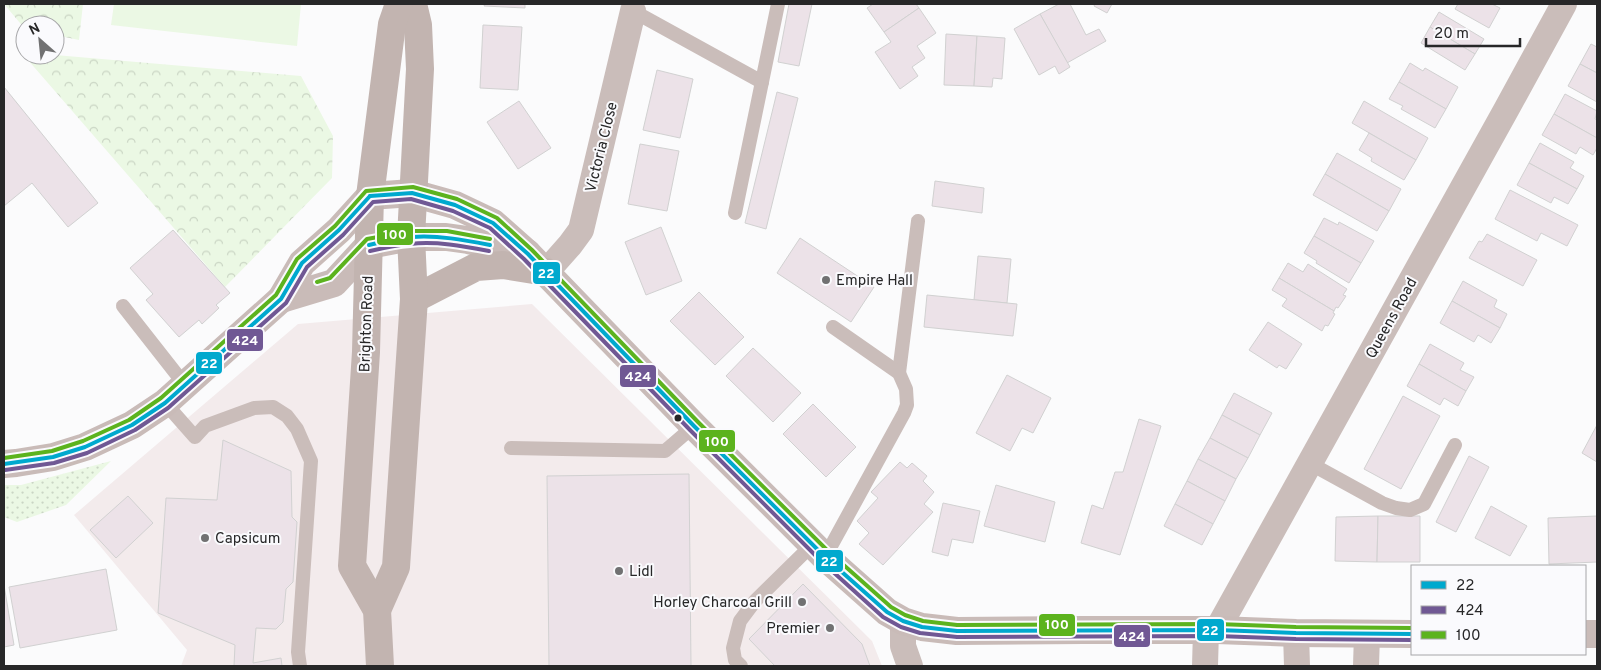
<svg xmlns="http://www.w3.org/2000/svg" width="1601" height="670" viewBox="0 0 1601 670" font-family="Overpass,sans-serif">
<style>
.commercial{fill:#f3ebec}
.grass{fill:url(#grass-dots)}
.park{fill:url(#park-crowns)}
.pitch{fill:#ebf8e4}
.building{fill:#ece2e8;stroke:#d1d1d1}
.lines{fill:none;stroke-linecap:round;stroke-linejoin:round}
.lane{stroke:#cabdba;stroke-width:14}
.street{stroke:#cabdba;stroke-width:26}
.secondary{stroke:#c9bbb8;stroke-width:28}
.primary{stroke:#c2b4b0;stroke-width:28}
.bus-1-casing{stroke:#fafafd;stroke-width:8}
.bus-2-casing{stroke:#fafafd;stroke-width:8}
.bus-3-casing{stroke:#fafafd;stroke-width:8}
.bus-1{stroke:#00a9ce;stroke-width:4}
.bus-2{stroke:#705894;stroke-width:4}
.bus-3{stroke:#5cb31e;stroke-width:4}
.poi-dot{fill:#717172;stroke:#fafafd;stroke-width:2}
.bus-dot{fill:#272728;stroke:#fafafd;stroke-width:2}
.labels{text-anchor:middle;stroke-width:4;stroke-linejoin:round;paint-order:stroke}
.street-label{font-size:15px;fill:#272728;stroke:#fafafd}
.poi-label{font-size:15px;fill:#272728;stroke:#fafafd;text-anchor:start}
.line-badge{stroke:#fafafd;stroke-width:2}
.badge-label{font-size:14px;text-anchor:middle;font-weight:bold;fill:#fff}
</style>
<defs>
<pattern id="grass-dots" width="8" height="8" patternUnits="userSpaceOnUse" patternTransform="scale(1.25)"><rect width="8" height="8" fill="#ebf8e4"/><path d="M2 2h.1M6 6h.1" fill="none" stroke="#cad5c4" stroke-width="1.8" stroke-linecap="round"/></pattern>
<pattern id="park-crowns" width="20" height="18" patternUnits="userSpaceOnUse" patternTransform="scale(1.25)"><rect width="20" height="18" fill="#ebf8e4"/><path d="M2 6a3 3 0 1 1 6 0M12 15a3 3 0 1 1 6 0" fill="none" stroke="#cad5c4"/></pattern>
</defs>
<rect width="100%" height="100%" fill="#fbfbfc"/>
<path class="commercial" d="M532 304 872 641 882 666H181L187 650 74 515 298 324Z"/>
<path class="grass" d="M111 461 66 505 17 522 4 517V485H21Z"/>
<g class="park">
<path d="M4 4H83L79 40 55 35V25H25V29Z"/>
<path d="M21 52H25V55H55L301 76 333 136 332 178 225 287Z"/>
</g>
<path class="pitch" d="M114 4H301L297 46 111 25Z"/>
<g class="building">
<path d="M485 4H525V8L484 6Z"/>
<path d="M789 4H812L799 66 778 62Z"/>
<path d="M873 4H916L919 8 884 32 867 8Z"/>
<path d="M1059 4H1070L1086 35 1099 29 1106 41 1067 63 1040 14Z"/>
<path d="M1095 4H1112L1107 13 1094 6Z"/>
<path d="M1458 4H1492L1500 8 1489 28 1455 9Z"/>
<path d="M919 8 936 33 917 46 925 58 912 67 918 76 900 89 875 52 891 42 884 32Z"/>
<path d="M1439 12 1484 39 1475 54 1430 27Z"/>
<path d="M1040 14 1070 67 1059 74 1055 66 1039 75 1014 29Z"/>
<path d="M483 25 522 27 518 90 480 88Z"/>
<path d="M1430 27 1475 54 1465 70 1421 43Z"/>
<path d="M946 34 977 36 974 86 944 85Z"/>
<path d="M977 36 1005 38 1002 79 993 78 992 87 974 86Z"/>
<path d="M1591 44 1597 47V73L1580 64Z"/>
<path d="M1410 63 1423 71 1425 68 1458 87 1446 109 1399 82Z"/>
<path d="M1580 64 1597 73V102L1568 86Z"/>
<path d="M657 70 693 79 680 138 643 130Z"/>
<path d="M1399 82 1446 109 1435 128 1401 109 1403 106 1389 99Z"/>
<path d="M4 87 98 203 68 227 32 183 4 206Z"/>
<path d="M777 92 798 98 766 229 745 223Z"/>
<path d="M1565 94 1597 111 1595 119 1597 120V138L1554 114Z"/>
<path d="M519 101 551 148 518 169 487 122Z"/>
<path d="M1364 101 1428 138 1416 160 1352 123Z"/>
<path d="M1554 114 1597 138V148L1593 155 1580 147 1576 154 1542 135Z"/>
<path d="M1369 133 1416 160 1404 180 1371 161 1372 158 1359 150Z"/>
<path d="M1540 143 1574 162 1570 168 1584 176 1577 189 1529 163Z"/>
<path d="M640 144 679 151 667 211 628 204Z"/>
<path d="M1337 153 1401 189 1389 211 1325 174Z"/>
<path d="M1529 163 1577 189 1568 204 1554 197 1551 203 1517 185Z"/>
<path d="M1325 174 1389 211 1377 231 1313 195Z"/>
<path d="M935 181 984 188 982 213 932 206Z"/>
<path d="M1510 190 1578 225 1567 246 1541 233 1537 241 1495 219Z"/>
<path d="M1324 218 1338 225 1339 222 1374 241 1361 263 1314 236Z"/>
<path d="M661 227 682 281 646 295 625 242Z"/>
<path d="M173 230 230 293 216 305 219 308 202 324 199 320 179 337 146 300 153 294 130 268Z"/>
<path d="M1487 234 1537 260 1523 286 1469 258 1479 241 1482 242Z"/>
<path d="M1314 236 1361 263 1349 283 1316 263 1317 261 1304 253Z"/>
<path d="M800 238 874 287 851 322 777 273Z"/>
<path d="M978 256 1011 259 1007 303 974 300Z"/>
<path d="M1288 263 1303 272 1308 264 1347 289 1343 295 1346 296 1338 308 1336 307 1334 311 1279 278Z"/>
<path d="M1279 278 1334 311 1333 313 1335 314 1328 326 1325 325 1322 331 1282 306 1287 299 1272 290Z"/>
<path d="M1463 281 1497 300 1494 307 1507 314 1500 328 1452 301Z"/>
<path d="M699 292 744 337 715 365 670 321Z"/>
<path d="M927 295 1017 304 1013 336 924 327Z"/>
<path d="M1452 301 1500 328 1491 343 1478 335 1474 342 1440 323Z"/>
<path d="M1268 322 1302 344 1286 369 1279 365 1277 368 1249 350Z"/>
<path d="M1430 344 1464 363 1460 370 1474 377 1466 391 1419 364Z"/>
<path d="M753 348 801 393 773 422 726 376Z"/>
<path d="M1419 364 1466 391 1458 406 1444 398 1440 405 1407 386Z"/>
<path d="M1007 375 1051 398 1033 433 1022 428 1010 451 976 433Z"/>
<path d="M1234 393 1272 413 1260 435 1222 415Z"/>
<path d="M1403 396 1440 416 1401 489 1364 469Z"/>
<path d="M813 404 856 447 826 477 783 434Z"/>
<path d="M1222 415 1260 435 1248 458 1210 438Z"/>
<path d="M1139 419 1161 426 1120 555 1081 543 1092 505 1103 509 1115 472H1123Z"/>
<path d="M1597 425V462L1582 453Z"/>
<path d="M1210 438 1248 458 1236 479 1198 459Z"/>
<path d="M223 440 291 471 292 517 297 522 293 582 286 589 283 622 276 629 256 628 253 663 281 658 282 666H234L235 645 158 613 166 498 217 500Z"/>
<path d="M1469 456 1489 467 1456 532 1436 522Z"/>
<path d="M1198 459 1236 479 1225 501 1187 481Z"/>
<path d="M900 462 907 468 912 463 927 476 923 481 934 492 924 504 933 512 883 565 859 544 869 533 857 521 878 498 871 492Z"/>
<path d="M689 474 691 666H549L547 476Z"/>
<path d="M1187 481 1225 501 1213 524 1175 504Z"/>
<path d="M996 485 1055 502 1045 542 984 526Z"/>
<path d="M128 496 153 523 116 558 90 530Z"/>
<path d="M943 503 980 511 973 543 952 539 948 556 932 552Z"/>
<path d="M1175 504 1213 524 1202 545 1164 526Z"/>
<path d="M1491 506 1527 526 1510 556 1475 538Z"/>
<path d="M1378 516 1377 562 1335 561 1336 517Z"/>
<path d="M1378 516H1420V562H1377Z"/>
<path d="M1597 516V562L1549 564 1548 518Z"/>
<path d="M106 569 117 630 20 648 9 587Z"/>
<path d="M803 584 862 644 870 666H775L749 639Z"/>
<path d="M4 585 14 645 4 647Z"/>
</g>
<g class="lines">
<g class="lane">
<path d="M633 11 762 82"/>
<path d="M735 213 778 4"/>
<path d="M123 306 185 385"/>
<path d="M899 373 918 221"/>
<path d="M165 403 195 437 205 426 254 408 273 407 287 416 297 429 311 461 298 652 300 666"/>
<path d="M511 448 665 451 694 426"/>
<path d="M1311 464 1382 503 1396 508 1410 510 1424 504 1455 445"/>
<path d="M825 557 904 413 907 405 906 389 899 373 833 327"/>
<path d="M741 666 735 660 733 648 740 621 755 601 813 544"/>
</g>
<g class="street">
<path d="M546 272 570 245 581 230 633 11"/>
<path d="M903 621V646L910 666"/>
<path d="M1217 630 1506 110 1564 4"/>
<path d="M1296 633 1297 666"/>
<path d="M1205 666 1206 630"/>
<path d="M1366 666 1367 634"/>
</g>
<g class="secondary">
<path d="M281 299 334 283 369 245 411 237H446L468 240 527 253"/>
<path d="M4 464 16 463 53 457 85 447 132 425 165 403 281 299 302 263 339 230 370 196 412 193 455 205 493 223 528 254 694 426 825 557 887 612 903 621 922 627 957 631 1084 630H1217L1296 633 1412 634"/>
<path d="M1585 634H1597"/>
</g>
<g class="primary">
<path d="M414 299 476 267 503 265 546 272"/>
<path d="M377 610 396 567 414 299 411 237 420 69 418 25 413 4"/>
<path d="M380 666 377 610 352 566 366 352 370 196 392 24 399 4"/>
</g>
<defs>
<g id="bus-1">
<path d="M370 196 412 193 455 205 493 223 528 254 694 426 825 557 887 612 903 621 922 627 957 631 1217 630 1296 633 1412 634"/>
<path d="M369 245C383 242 397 238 412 237 438 235 464 240 490 245"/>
<path d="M4 464 53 457 85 447 132 425 165 403 281 299 302 263 339 230 370 196"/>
</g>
<g id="bus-2">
<path d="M370 251C383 248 396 245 410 244 436 241 463 246 489 251"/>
<path d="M5 470 54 463 87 453 135 430 168 408 286 303 307 267 343 235 373 202 411 199 453 211 490 228 524 259 690 430 821 561 883 617 901 627 920 633 957 637 1217 636 1296 639 1412 640"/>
</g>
<g id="bus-3">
<path d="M317 282 330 278 367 239 411 231H447L490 239"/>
<path d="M4 458 52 451 83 441 129 420 161 398 276 295 297 259 335 226 366 191 413 187 457 199 497 218 532 250 698 422 829 552 891 607 905 615 923 621 957 625 1217 624 1296 627 1412 628"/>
</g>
</defs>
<use href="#bus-1" class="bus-1-casing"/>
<use href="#bus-2" class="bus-2-casing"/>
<use href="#bus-3" class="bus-3-casing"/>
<use href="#bus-1" class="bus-1"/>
<use href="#bus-2" class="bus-2"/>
<use href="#bus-3" class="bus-3"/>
</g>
<g class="poi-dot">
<circle cx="826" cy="280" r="5"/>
<circle cx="205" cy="538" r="5"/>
<circle cx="619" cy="571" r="5"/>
<circle cx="802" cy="602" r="5"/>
<circle cx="830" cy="628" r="5"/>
</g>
<circle class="bus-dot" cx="678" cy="418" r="4.5"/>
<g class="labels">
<g class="street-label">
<text transform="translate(601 147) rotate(-76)" y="5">Victoria Close</text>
<text transform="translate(1391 318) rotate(-61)" y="5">Queens Road</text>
<text transform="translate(366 324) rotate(-88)" y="5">Brighton Road</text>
</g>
<g class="poi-label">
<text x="836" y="285">Empire Hall</text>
<text x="215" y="543">Capsicum</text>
<text x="629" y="576">Lidl</text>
<text x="792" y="607" text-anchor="end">Horley Charcoal Grill</text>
<text x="820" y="633" text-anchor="end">Premier</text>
</g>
</g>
<g class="line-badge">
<rect x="376" y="222" width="38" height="24" rx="5" fill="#5cb31e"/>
<rect x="532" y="261" width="29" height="24" rx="5" fill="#00a9ce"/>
<rect x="226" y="328" width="38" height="24" rx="5" fill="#705894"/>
<rect x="195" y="351" width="28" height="24" rx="5" fill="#00a9ce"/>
<rect x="619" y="364" width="38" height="24" rx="5" fill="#705894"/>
<rect x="698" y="429" width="38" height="24" rx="5" fill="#5cb31e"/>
<rect x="815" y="549" width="29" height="24" rx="5" fill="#00a9ce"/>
<rect x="1038" y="613" width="38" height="24" rx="5" fill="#5cb31e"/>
<rect x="1196" y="618" width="29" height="24" rx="5" fill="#00a9ce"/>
<rect x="1113" y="624" width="38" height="24" rx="5" fill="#705894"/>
</g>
<g class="badge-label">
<text x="395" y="239">100</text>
<text x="546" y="278">22</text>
<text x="245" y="345">424</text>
<text x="209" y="368">22</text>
<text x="638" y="381">424</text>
<text x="717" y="446">100</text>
<text x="829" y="566">22</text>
<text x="1057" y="629">100</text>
<text x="1210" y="635">22</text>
<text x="1132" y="641">424</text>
</g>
<rect width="1601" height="670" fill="none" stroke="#272728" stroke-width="10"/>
<rect x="1411" y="565" width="175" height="90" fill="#fafafd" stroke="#a6a6a8"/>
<rect x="1421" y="581" width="25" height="8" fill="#00a9ce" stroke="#a6a6a8"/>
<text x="1456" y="590" font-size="15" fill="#272728">22</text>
<rect x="1421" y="606" width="25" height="8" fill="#705894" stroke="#a6a6a8"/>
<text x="1456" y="615" font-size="15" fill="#272728">424</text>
<rect x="1421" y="631" width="25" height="8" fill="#5cb31e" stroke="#a6a6a8"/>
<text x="1456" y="640" font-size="15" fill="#272728">100</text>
<g transform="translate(40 40) rotate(333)"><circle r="24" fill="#fafafd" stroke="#a6a6a8"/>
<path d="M0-4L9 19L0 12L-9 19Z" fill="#717172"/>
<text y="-8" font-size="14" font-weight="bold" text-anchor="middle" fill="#272728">N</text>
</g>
<path d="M1426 38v8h94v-8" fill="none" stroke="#272728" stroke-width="2.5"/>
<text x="1434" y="38" font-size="15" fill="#272728" stroke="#fafafd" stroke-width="4" paint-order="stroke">20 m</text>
</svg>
